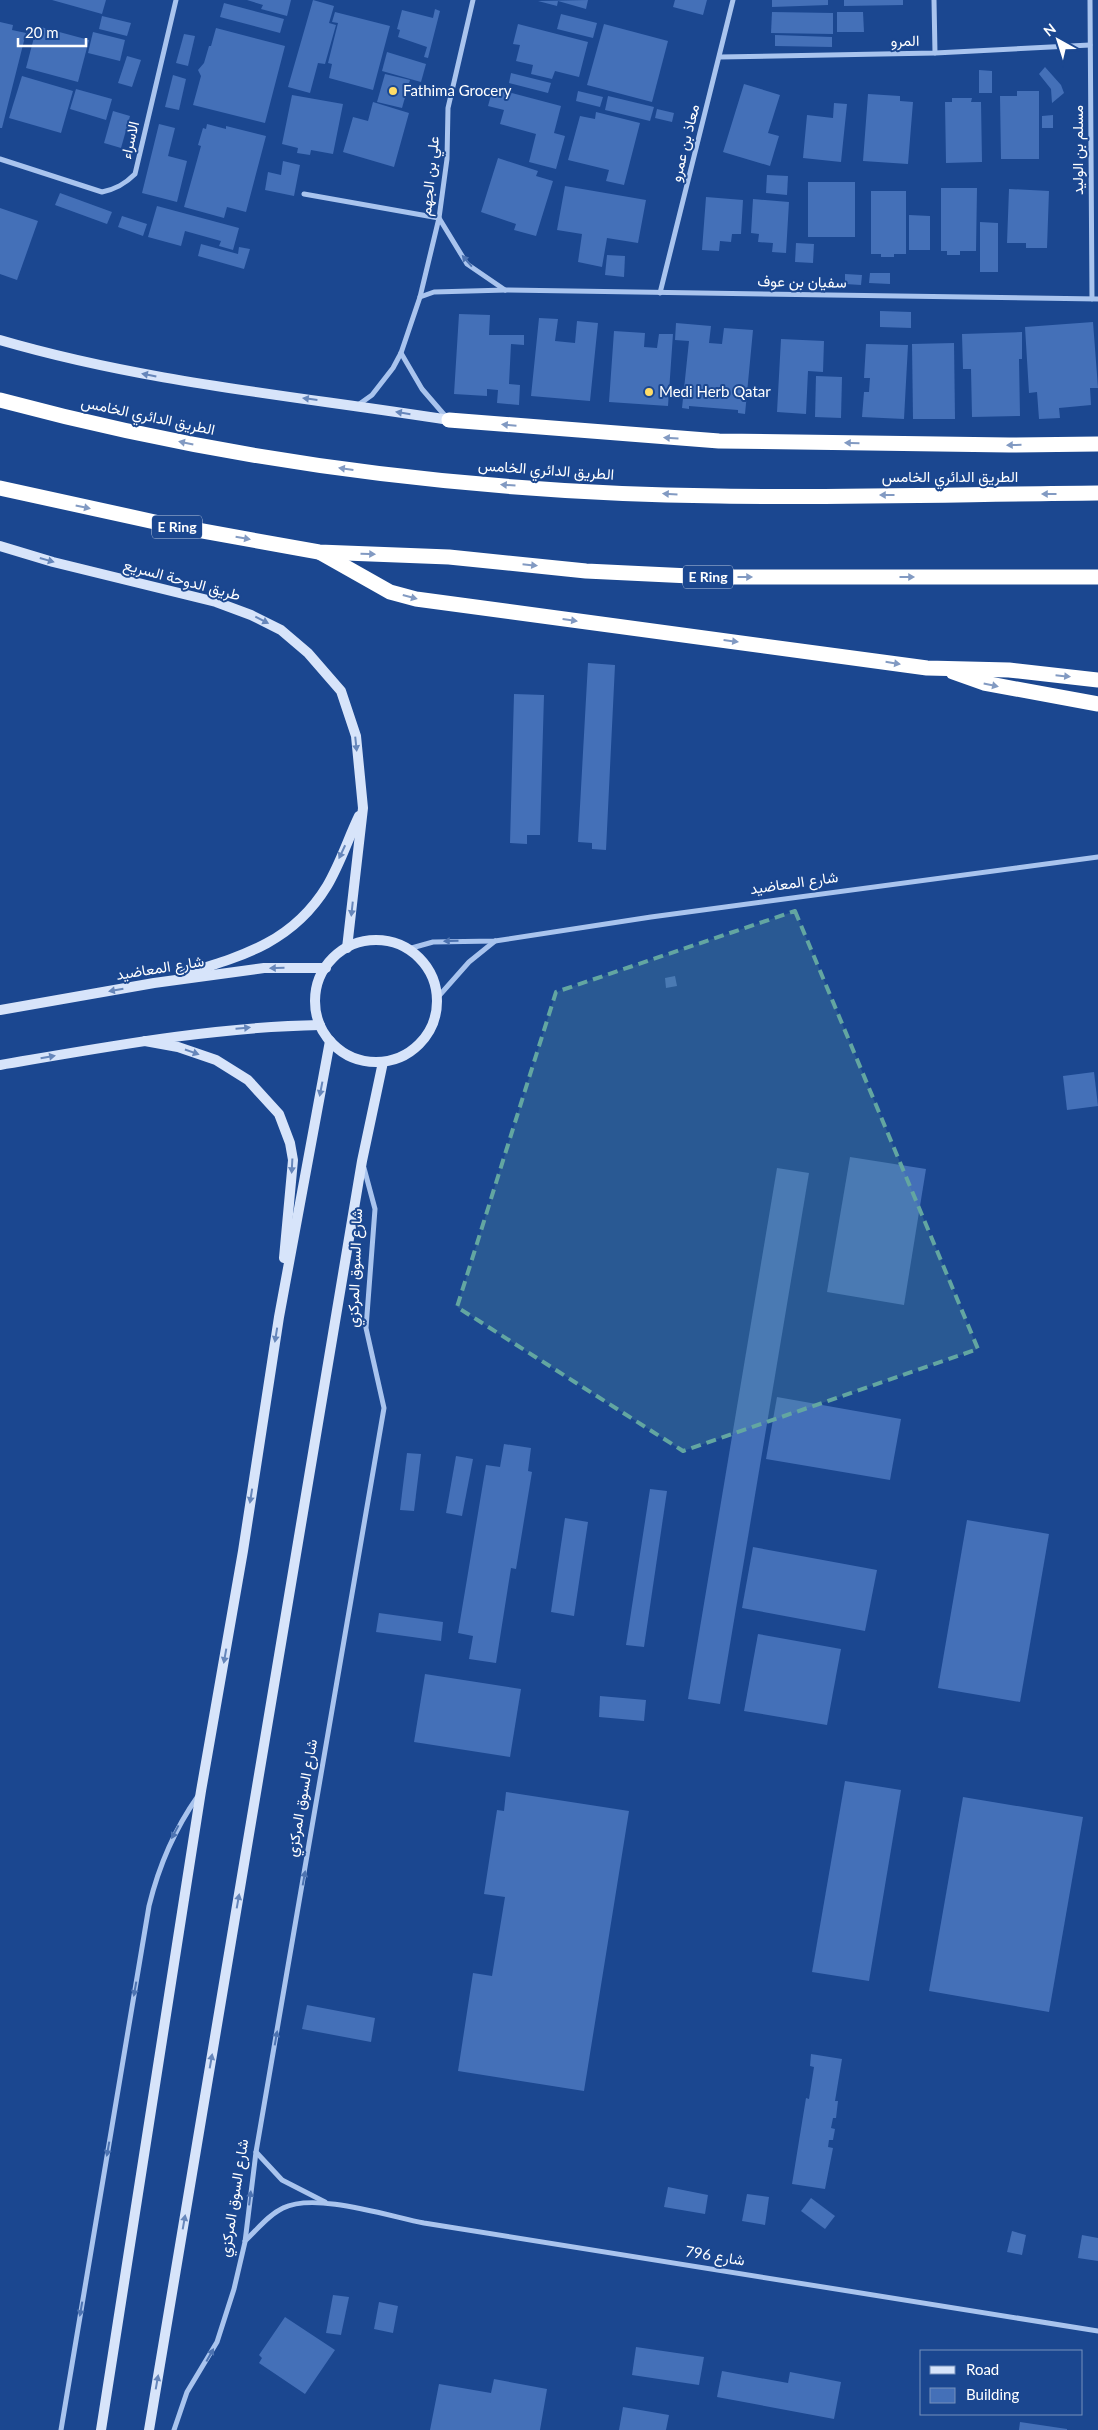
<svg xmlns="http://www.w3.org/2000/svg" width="1098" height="2430" viewBox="0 0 1098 2430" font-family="Lato,Vazirmatn,sans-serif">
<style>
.building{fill:#4470b8}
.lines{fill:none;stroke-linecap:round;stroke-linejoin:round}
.street{stroke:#a9c4ee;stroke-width:5}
.secondary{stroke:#d7e4fa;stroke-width:10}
.highway{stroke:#fff;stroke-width:15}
.oneway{fill:#4d73b1}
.oneway2{fill:#6686ba}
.oneway3{fill:#829ac2}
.marked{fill:#63a6a1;fill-opacity:0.2;stroke:#63a6a1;stroke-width:4;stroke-dasharray:10 6;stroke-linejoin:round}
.poi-dot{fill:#ffdc67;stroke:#1b4790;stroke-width:2}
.labels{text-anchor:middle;stroke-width:4;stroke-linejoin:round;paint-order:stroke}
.shield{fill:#1b4790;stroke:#bbc8de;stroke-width:1}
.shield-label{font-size:14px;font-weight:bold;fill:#fff}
.street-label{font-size:15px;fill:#fff;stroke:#1b4790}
.poi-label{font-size:15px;fill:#fff;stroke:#1b4790;text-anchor:start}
</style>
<rect width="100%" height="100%" fill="#1b4790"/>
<g class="building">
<path d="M52 0H106L102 14Z"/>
<path d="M247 0H291L287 16 261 9 263 5Z"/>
<path d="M313 0 334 6 329 23 336 25 325 64 318 63 310 93 288 87Z"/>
<path d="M588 0 586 9 558 1 557 6 538 1Z"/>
<path d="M675 0H707L703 15 673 7Z"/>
<path d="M772 0H828V5L772 7Z"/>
<path d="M844 0H903V5L844 6Z"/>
<path d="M224 3 284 19 280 33 220 17Z"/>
<path d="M435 9 440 11 428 58 424 57 427 47 398 37 400 30 397 29 402 10 433 18Z"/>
<path d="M335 12 390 26 373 90 329 78 332 64 328 63 338 23 332 22Z"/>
<path d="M772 12 833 13V34L771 33Z"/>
<path d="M837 12H863L864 32H837Z"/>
<path d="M561 14 597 23 593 38 557 29Z"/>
<path d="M102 16 131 23 127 36 99 29Z"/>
<path d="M0 22 13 25 12 30 26 33 2 128H0Z"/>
<path d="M518 24 588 42 579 77 555 71 552 79 531 74 533 65 516 61 520 45 513 44Z"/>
<path d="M604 24 668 41 652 102 587 85Z"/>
<path d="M37 26 89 40 78 82 26 68Z"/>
<path d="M216 28 285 46 265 123 193 105 201 76 198 70 204 63 209 46H211Z"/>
<path d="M93 32 125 40 120 61 88 53Z"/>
<path d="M184 34 195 36 188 66 176 63Z"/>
<path d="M775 35 832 37V47L775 46Z"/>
<path d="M387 52 426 64 421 82 382 71Z"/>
<path d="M127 56 141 60 132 87 118 83Z"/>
<path d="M1045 67 1061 85 1064 93 1052 103 1051 89 1039 74Z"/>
<path d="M979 70 992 71V93H979Z"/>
<path d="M511 73 551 83 548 93 509 83Z"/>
<path d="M385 74 410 80 402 108 377 102Z"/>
<path d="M173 75 186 79 179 110 165 107Z"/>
<path d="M22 76 73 91 61 133 9 118Z"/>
<path d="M744 84 780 95 768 133 779 136 770 166 723 152Z"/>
<path d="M493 88 561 106 554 133 565 136 556 169 529 162 536 134 500 124 504 110 488 106Z"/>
<path d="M76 89 112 99 106 120 70 109Z"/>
<path d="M578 91 603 97 600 107 576 101Z"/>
<path d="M1017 91H1039V159H1001L1000 96H1017Z"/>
<path d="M868 94 900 96V101L913 102 908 164 863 161Z"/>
<path d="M292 95 343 104 333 154 311 150 310 155 297 153 298 148 282 144Z"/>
<path d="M608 96 654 107 650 121 605 110Z"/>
<path d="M952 98H972L971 102H981L982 162 946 163 945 102H952Z"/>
<path d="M373 102 409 113 394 167 343 152 353 117 368 121Z"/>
<path d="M834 103 847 104 841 162 803 158 807 115 833 118Z"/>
<path d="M657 109 674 113 672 122 655 118Z"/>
<path d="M113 111 130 116 121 148 104 143Z"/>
<path d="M596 112 640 123 624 185 606 181 609 170 568 160 580 116 595 119Z"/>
<path d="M1053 115V128H1042V116Z"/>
<path d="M159 124 175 128 168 156 187 161 177 202 142 193Z"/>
<path d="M207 124 226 129V126L266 136 246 212 227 207 224 218 184 207 201 146 198 145 203 128 206 129Z"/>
<path d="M498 158 538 171 536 176 553 181 536 236 514 230 516 224 481 212Z"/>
<path d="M283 161 300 165 294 196 265 190 268 172 281 175Z"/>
<path d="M767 175 788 176 787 195 766 193Z"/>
<rect x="808" y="182" width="47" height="55"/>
<path d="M565 186 646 200 638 243 607 238 602 267 578 262 582 234 557 230Z"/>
<path d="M941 188H977L976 251H960V255H947V251H941Z"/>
<path d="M1009 189 1049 191 1047 248H1026V243H1007Z"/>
<path d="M871 191H906V254H894V257H881V254H871Z"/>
<path d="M60 193 112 212 107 224 55 205Z"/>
<path d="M706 197 743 200 741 234H732L731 242 720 241 719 251 702 250Z"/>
<path d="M753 199 789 202 786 253 772 252 773 243 758 242 759 234 751 233Z"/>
<path d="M157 206 239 228 233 250 219 246 221 241 185 231 181 246 148 237Z"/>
<path d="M0 208 38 221 17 280 0 274Z"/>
<path d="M909 215 930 216V250H909Z"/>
<path d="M122 216 147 224 143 236 118 227Z"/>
<path d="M980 222 998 223V272H980Z"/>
<path d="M796 243 814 244 813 263 795 262Z"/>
<path d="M201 244 238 254 239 247 250 249 244 269 198 256Z"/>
<path d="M607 255 625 256 624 277 605 275Z"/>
<path d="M870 273H890V284L869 283Z"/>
<path d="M845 274 862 275 861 285 845 284Z"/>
<path d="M880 311 911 312V328L880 327Z"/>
<path d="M459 314 490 315 489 335H524V345L511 344 509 384 520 385 519 405 497 403 498 390 487 389V396L454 394Z"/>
<path d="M539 318 558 319 555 341 575 343 577 321 598 323 590 401 531 396Z"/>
<path d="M1093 322 1098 388H1090L1091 405 1059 408 1060 418 1039 419 1037 392 1029 393 1025 327Z"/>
<path d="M676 323 711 326 709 343 722 344 724 328 753 330 745 414 738 413V410L689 406V409L682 408 689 341 675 340Z"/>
<path d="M614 331 645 333 644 347 657 348 659 334H673L668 406 609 402Z"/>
<path d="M1022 332V359H1019L1020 416 972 417 971 369H963L962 334Z"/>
<path d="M781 339 824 341 823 372 808 371 806 414 777 412Z"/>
<path d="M954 343 955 419H913L912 344Z"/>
<path d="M866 344 908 345 904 419 862 417 864 392H869L870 378H864Z"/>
<path d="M816 376 842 377 841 418 815 417Z"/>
<path d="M588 663 615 665 606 850 592 849V843L578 842Z"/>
<path d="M514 694 544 695 540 835H527V844L510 843Z"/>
<path d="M675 976 677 986 666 988 665 978Z"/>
<path d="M1094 1072 1098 1106 1067 1110 1063 1076Z"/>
<path d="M850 1157 926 1169 904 1305 827 1292Z"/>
<path d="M777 1168 809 1173 720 1704 688 1699Z"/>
<path d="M777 1397 901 1419 890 1480 766 1459Z"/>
<path d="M504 1444 531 1448 528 1471 532 1472 516 1569 511 1568 496 1663 469 1659 473 1636 458 1633 486 1465 500 1467Z"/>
<path d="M407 1453 421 1454 414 1511 400 1510Z"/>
<path d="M456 1456 473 1459 462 1516 446 1513Z"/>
<path d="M650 1489 667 1491 644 1647 626 1645Z"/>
<path d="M565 1518 588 1522 574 1616 551 1612Z"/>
<path d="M967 1520 1049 1534 1020 1702 938 1688Z"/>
<path d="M753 1547 877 1570 865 1631 742 1608Z"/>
<path d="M379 1613 443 1622 441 1641 376 1632Z"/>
<path d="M758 1634 841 1649 827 1725 744 1711Z"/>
<path d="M425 1674 521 1689 510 1757 414 1742Z"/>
<path d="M600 1696 646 1700 644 1721 599 1717Z"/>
<path d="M845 1781 901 1790 869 1981 812 1972Z"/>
<path d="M506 1792 629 1811 584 2091 458 2071 473 1973 492 1976 505 1897 484 1894 497 1810 504 1811Z"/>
<path d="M963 1797 1083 1817 1049 2012 929 1991Z"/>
<path d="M307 2005 375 2018 371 2042 302 2029Z"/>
<path d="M811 2054 842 2059 835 2101H838L836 2118H833L831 2128 835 2129 833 2140H829L828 2147 833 2148 825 2189 792 2184 806 2098 809 2099 814 2067 810 2066Z"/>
<path d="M668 2187 708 2195 705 2214 664 2207Z"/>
<path d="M747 2194 769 2197 765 2225 742 2221Z"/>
<path d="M811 2198 835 2216 825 2229 801 2211Z"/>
<path d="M1012 2231 1026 2235 1022 2255 1007 2252Z"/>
<path d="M1082 2235 1098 2238V2261L1078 2258Z"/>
<path d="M333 2295 349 2297 341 2335 326 2333Z"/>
<path d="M379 2302 398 2306 393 2333 374 2329Z"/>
<path d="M285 2317 335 2350 305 2394 259 2363 262 2358 259 2355Z"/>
<path d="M636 2347 704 2357 699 2385 632 2375Z"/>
<path d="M722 2371 788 2383 790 2372 841 2382 834 2419 717 2397Z"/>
<path d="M494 2379 547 2389 540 2430H430L439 2384 491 2393Z"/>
<path d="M623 2407 669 2415 666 2430H619Z"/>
<path d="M1020 2422 1067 2429V2430H1019Z"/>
</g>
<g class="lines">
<g class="street">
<path d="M934 0 935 53"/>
<path d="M1090 0 1092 299"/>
<path d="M720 57 935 53 1090 45"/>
<path d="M0 159 102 192C116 189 125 184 135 174L176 0"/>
<path d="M304 194 439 218 467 264 505 290"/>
<path d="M660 293 733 0"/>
<path d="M420 297 434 292 506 290 1098 299"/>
<path d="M401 353 422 389 447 418"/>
<path d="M358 405 372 395 393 368 401 353 420 297 439 218 447 159 448 108 473 0"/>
<path d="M408 949 433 942 495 941 651 917 1098 857"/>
<path d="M438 997 469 962 495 941"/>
<path d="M256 2152 282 2180 325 2202"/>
<path d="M245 2241C257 2230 268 2215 283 2208 315 2192 388 2216 424 2223L1098 2331"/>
<path d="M61 2430 149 1906C159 1865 174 1830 198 1796"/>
<path d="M174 2430 187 2392 217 2342 234 2289 245 2242 256 2152 384 1408 366 1328 375 1209 364 1168"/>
</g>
<g class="secondary">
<path d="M0 340C147 383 298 396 449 420"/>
<path d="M0 546 53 562 216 602 251 615 281 630 308 653 341 691 356 736 363 808 347 948"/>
<circle cx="376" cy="1001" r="61"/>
<path d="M184 974C243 956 293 942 327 886 340 864 348 839 359 816"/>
<path d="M0 1010 154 983 264 968H326"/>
<path d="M145 1041 178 1047 216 1060 248 1080 279 1114 290 1143 293 1160 284 1258"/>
<path d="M0 1065C106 1047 212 1027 320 1025"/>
<path d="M101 2430 201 1791 243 1551 279 1317 330 1041"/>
<path d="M149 2430 362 1161 383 1062"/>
</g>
<g class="highway">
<path d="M0 400C234 463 478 493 720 496 846 498 972 494 1098 493"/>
<path d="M449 420 719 441 1009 445 1098 444"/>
<path d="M0 488 164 524 319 552 449 557 586 571 711 577H1098"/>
<path d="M321 553 390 592 416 599 927 668 1009 670 1098 680"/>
<path d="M953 672 984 683 1098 704"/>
</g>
</g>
<defs><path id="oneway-solid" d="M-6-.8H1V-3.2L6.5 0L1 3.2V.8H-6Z" transform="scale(1.25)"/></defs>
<g class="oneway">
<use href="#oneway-solid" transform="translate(467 261) rotate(-131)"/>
<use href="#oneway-solid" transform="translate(451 941) rotate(178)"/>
<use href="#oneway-solid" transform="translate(175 1832) rotate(118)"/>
<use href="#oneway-solid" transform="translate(304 1878) rotate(-80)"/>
<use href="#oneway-solid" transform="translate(135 1989) rotate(100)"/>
<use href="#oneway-solid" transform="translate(276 2038) rotate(-80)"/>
<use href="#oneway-solid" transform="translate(108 2149) rotate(100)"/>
<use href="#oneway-solid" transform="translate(250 2198) rotate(-83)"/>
<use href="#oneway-solid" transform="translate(81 2309) rotate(100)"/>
<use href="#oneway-solid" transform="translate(210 2355) rotate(-61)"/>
</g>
<g class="oneway2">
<use href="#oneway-solid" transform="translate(149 375) rotate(-169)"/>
<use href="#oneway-solid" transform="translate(310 399) rotate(-173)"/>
<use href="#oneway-solid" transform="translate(403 413) rotate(-171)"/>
<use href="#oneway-solid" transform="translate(47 560) rotate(16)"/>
<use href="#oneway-solid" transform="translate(262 620) rotate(27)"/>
<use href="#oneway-solid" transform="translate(356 744) rotate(84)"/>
<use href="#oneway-solid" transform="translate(342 852) rotate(115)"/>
<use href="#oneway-solid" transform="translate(352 909) rotate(96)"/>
<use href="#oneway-solid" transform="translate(277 968) rotate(179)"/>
<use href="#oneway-solid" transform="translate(116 990) rotate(170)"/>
<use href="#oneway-solid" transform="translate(243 1028) rotate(-5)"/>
<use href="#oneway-solid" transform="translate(192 1052) rotate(19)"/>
<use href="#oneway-solid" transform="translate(48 1057) rotate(-10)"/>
<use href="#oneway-solid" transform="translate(321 1089) rotate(101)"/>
<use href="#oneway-solid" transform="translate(292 1166) rotate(93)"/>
<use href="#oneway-solid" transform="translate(276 1335) rotate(99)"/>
<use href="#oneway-solid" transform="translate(251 1496) rotate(99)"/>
<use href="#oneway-solid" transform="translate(225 1656) rotate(100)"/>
<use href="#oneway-solid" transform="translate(238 1901) rotate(-80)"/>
<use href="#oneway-solid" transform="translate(211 2061) rotate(-80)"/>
<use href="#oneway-solid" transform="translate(184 2222) rotate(-80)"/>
<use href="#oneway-solid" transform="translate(157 2382) rotate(-80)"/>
</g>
<g class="oneway3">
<use href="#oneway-solid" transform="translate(509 425) rotate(-175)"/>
<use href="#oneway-solid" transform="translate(671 438) rotate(-176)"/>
<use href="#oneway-solid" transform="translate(186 443) rotate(-168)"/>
<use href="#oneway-solid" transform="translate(852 443) rotate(-179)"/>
<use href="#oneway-solid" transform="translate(1014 445) rotate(179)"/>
<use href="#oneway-solid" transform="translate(346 469) rotate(-172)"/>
<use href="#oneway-solid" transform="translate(508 485) rotate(-176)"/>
<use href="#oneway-solid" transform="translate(670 494) rotate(-177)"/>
<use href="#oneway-solid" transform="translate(1049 494) rotate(180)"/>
<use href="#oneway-solid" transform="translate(887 495) rotate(180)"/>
<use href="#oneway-solid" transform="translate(83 507) rotate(12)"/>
<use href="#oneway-solid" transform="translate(243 538) rotate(10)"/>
<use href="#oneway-solid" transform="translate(368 554) rotate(2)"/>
<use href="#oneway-solid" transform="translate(530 565) rotate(6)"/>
<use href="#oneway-solid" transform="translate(745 577)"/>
<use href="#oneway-solid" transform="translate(907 577)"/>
<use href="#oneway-solid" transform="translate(410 597) rotate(15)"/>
<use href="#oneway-solid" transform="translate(570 620) rotate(8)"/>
<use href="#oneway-solid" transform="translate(731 641) rotate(7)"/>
<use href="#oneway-solid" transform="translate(893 663) rotate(9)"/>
<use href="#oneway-solid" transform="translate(1063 676) rotate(6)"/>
<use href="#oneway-solid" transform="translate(991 685) rotate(12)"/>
</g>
<path class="marked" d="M795 911 978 1349 683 1451 457 1307 556 992Z"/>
<g class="poi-dot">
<circle cx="393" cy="91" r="5"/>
<circle cx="649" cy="392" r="5"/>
</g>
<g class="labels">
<g class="shield">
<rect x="152" y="515.5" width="50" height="23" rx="4"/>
<rect x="683" y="565.5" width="50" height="23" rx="4"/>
</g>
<g class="shield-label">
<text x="177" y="532">E Ring</text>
<text x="708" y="582">E Ring</text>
</g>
<g class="street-label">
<text transform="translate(905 41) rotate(-1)" y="5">المرو</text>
<text transform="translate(130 140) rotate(-77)" y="5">الاسراء</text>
<text transform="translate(685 143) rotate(-76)" y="5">معاذ بن عمرو</text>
<text transform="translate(1078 150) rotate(-90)" y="5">مسلم بن الوليد</text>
<text transform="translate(430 176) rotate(-84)" y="5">علي بن الجهم</text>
<text transform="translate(802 282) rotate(1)" y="5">سفيان بن عوف</text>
<text transform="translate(148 416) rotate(12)" y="5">الطريق الدائري الخامس</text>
<text transform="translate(546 470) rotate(4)" y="5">الطريق الدائري الخامس</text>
<text x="950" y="482">الطريق الدائري الخامس</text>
<text transform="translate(182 580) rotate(15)" y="5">طريق الدوحة السريع</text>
<text transform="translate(794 883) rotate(-8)" y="5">شارع المعاضيد</text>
<text transform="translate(160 968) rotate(-9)" y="5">شارع المعاضيد</text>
<text transform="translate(355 1268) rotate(-88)" y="5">شارع السوق المركزي</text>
<text transform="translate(302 1798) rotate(-80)" y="5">شارع السوق المركزي</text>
<text transform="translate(234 2198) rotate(-81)" y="5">شارع السوق المركزي</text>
<text transform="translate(715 2256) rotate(9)" y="5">شارع 796</text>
</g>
<g class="poi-label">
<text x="403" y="96">Fathima Grocery</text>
<text x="659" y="397">Medi Herb Qatar</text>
</g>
</g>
<rect x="920" y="2350" width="162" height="65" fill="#1b4790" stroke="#7691bc"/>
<rect x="930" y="2366" width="25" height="8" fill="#d7e4fa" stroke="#7691bc"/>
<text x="966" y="2375" font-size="15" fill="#ffffff">Road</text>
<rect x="930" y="2388" width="25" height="15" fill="#4470b8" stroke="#7691bc"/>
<text x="966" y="2400" font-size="15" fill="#ffffff">Building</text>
<g transform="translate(1058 40) rotate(321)" stroke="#1b4790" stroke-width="4" paint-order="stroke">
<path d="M0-4L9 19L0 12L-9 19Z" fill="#ffffff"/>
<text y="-8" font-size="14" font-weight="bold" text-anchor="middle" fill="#ffffff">N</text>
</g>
<path d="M18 38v8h68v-8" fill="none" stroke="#ffffff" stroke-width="2.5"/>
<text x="25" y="38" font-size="15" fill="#ffffff" stroke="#1b4790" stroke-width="4" paint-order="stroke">20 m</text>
</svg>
